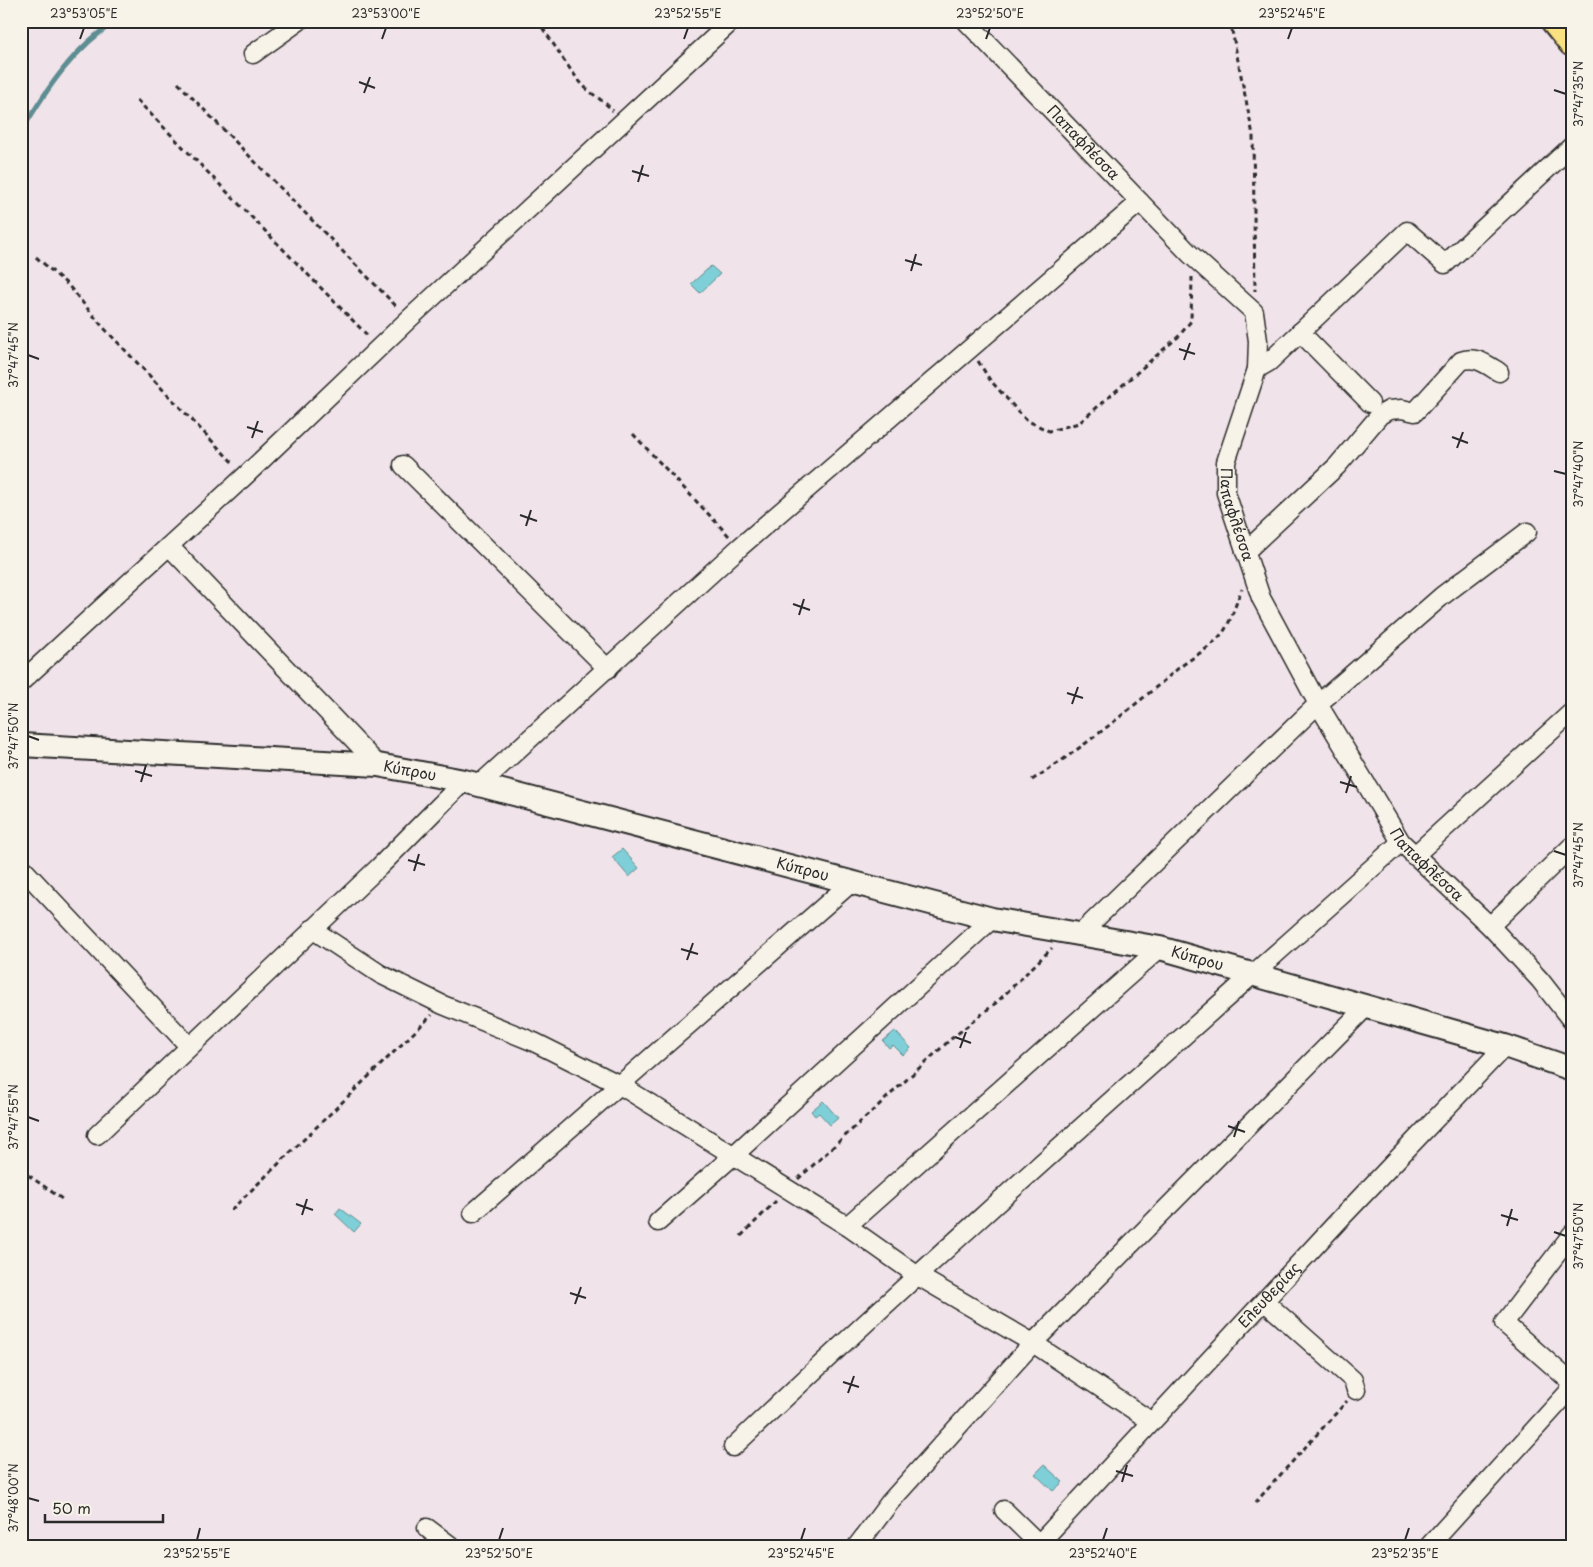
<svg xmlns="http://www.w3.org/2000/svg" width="1593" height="1567" viewBox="0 0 1593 1567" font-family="'Playpen Sans',sans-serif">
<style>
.water{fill:#7ecfd7;stroke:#5d8d92}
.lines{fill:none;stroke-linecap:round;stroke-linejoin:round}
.stream{stroke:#5d8d92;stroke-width:5}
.minor-casing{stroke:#2b2b2b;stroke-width:21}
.tertiary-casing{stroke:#2b2b2b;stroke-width:26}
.primary-casing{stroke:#2b2b2b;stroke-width:31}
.path{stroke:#2b2b2b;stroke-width:3;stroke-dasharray:5 4;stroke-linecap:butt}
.minor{stroke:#f7f3e8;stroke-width:18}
.tertiary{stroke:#f7f3e8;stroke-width:22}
.primary{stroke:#f9e181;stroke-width:28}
.ticks{fill:none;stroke:#2b2b2b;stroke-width:2}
.labels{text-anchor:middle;stroke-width:4;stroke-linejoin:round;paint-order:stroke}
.street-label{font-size:15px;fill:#2b2b2b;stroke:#f7f3e8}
.neatline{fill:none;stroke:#2b2b2b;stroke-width:2}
.ticks-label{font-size:12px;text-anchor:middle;fill:#2b2b2b}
</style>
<rect width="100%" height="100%" fill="#f0e3e9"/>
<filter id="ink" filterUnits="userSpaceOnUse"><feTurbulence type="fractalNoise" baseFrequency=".02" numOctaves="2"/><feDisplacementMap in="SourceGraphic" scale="10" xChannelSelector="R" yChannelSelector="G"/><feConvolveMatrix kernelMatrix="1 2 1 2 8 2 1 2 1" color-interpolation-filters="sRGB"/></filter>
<g filter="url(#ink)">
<g class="water">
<path d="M711 266 720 274 700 293 691 284Z"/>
<path d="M622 849 639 868 629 877 612 857Z"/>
<path d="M895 1031 911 1048 903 1055 893 1045 889 1048 883 1041Z"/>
<path d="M823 1101 838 1118 830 1125 819 1113 815 1116 811 1111Z"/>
<path d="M340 1208 361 1224 354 1232 335 1214Z"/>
<path d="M1044 1465 1063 1482 1053 1491 1035 1474Z"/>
</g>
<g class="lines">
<path class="stream" d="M21 132C46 90 74 47 116 21"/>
<defs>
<g id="minor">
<path id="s1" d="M966 21 1190 254 1254 312 1258 341 1257 369 1226 462V493L1261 598 1318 704 1401 842 1490 926 1540 980 1572 1021"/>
<path d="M253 54 299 21"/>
<path d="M1300 332 1370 403"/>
<path d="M1257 369 1269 362 1407 231 1445 264 1572 146"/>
<path d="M403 465 608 669"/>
<path d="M169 546 378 765"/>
<path d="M1245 552 1337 466 1380 415 1389 410 1402 409 1415 412 1461 361C1475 355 1487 365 1499 372"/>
<path d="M21 682 245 476 409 319 732 21"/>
<path d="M479 785 740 547 1140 202"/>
<path d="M1414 856 1572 712"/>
<path d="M21 867 189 1046"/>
<path d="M1490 926 1572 846"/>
<path d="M312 929 380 974 443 1005 534 1042 620 1085 847 1226 918 1276 1033 1343 1152 1422"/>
<path d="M1081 933 1318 704 1442 596 1527 532"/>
<path d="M97 1135 379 867 464 781"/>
<path d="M473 1213 852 882"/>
<path d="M658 1222 734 1155 992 919"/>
<path d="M847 1226 1160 948"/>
<path d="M1572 1234 1504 1323 1572 1383"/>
<path d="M1264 1301 1353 1380 1356 1390"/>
<path d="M733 1447C951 1240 1177 1043 1401 842"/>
<path d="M1004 1510 1041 1546"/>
<path d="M427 1528 451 1546"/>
<path d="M857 1546 890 1502 1033 1343 1365 1008"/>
<path id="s2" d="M1037 1546 1342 1217 1505 1046"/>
<path d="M1429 1546 1572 1388"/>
</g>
<g id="tertiary">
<path id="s3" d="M21 745 378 765 464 781 992 919 1160 948 1505 1046 1572 1069"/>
</g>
<path id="primary" d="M1555 21 1572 42"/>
</defs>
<use href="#minor" class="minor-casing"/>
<use href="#tertiary" class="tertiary-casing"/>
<use href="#primary" class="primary-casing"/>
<g class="path">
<path d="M537 21C553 41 564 63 581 83 590 94 604 100 613 111"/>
<path d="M1230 21 1253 135 1255 291"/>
<path d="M178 83 398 308"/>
<path d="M137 100 369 337"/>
<path d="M36 257 68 285 102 326 234 464"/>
<path d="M978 361 990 380 1026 420 1049 431 1079 423 1179 336 1191 321 1192 277"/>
<path d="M633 434 730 537"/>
<path d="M1032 780C1083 748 1128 711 1174 672 1190 658 1211 649 1224 631 1232 619 1236 602 1242 589"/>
<path d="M21 1170 62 1199"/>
<path d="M798 1179 951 1039 997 1002 1052 948"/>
<path d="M231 1210 432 1015"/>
<path d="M741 1236 776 1201"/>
<path d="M1255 1503 1347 1401"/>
</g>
<use href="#minor" class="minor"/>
<use href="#tertiary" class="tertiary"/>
<use href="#primary" class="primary"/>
</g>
</g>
<path class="ticks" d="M80 39 84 28M382 39 386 28M684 39 688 28M986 39 990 28M1288 39 1292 28M359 82 375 88M1554 90 1566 94M364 93 370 77M632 171 649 176M638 182 643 165M905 260 922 265M911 271 916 254M1179 349 1195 354M28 355 39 359M1184 360 1190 343M247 427 263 432M1452 437 1468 443M252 438 258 421M1457 448 1463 432M1554 471 1566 474M520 515 537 521M526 526 531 510M793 604 810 610M799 615 804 599M1067 693 1083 698M1072 704 1078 687M28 736 39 740M135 771 152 776M141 782 146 765M1340 782 1357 787M1346 793 1351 776M1554 851 1566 855M408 860 425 865M414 871 419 854M681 949 698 954M687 960 693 943M955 1037 971 1043M960 1048 966 1032M28 1117 39 1121M1228 1126 1245 1132M1234 1137 1239 1121M296 1204 313 1210M302 1215 307 1199M1501 1215 1518 1220M1507 1226 1512 1209M1554 1232 1566 1236M570 1293 586 1298M575 1304 581 1287M843 1382 859 1387M848 1393 854 1376M1116 1471 1133 1476M1122 1482 1127 1465M28 1498 39 1501M197 1540 200 1528M499 1540 503 1528M801 1540 805 1528M1103 1540 1107 1528M1405 1540 1409 1528"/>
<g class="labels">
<g class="street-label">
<text dy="5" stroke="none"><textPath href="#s1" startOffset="169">Παπαφλέσσα</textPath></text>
<text dy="5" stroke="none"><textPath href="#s1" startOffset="619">Παπαφλέσσα</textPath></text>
<text dy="5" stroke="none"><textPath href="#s3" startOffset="390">Κύπρου</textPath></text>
<text dy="5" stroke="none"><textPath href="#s1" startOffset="1022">Παπαφλέσσα</textPath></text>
<text dy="5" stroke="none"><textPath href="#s3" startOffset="795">Κύπρου</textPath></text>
<text dy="5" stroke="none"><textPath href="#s3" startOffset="1200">Κύπρου</textPath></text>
<text dy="5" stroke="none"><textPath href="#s2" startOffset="342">Ελευθερίας</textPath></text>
</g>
</g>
<rect width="1593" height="1567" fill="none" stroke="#f7f3e8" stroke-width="55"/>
<path d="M45 1514v8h118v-8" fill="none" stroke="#2b2b2b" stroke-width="2.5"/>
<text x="52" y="1514" font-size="15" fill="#2b2b2b" stroke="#f7f3e8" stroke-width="4" paint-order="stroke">50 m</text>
<rect x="28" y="28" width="1538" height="1512" class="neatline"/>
<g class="ticks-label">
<text x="84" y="18">23°53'05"E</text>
<text x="386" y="18">23°53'00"E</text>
<text x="688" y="18">23°52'55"E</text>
<text x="990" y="18">23°52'50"E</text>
<text x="1292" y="18">23°52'45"E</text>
<text transform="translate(1579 94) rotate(-90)" y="4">37°47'35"N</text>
<text transform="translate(14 355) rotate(-90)" y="4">37°47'45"N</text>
<text transform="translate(1579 474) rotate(-90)" y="4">37°47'40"N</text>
<text transform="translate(14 736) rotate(-90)" y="4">37°47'50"N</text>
<text transform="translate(1579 855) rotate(-90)" y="4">37°47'45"N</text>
<text transform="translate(14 1117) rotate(-90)" y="4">37°47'55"N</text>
<text transform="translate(1579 1236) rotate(-90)" y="4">37°47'50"N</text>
<text transform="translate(14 1498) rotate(-90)" y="4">37°48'00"N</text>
<text x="197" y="1558">23°52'55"E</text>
<text x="499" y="1558">23°52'50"E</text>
<text x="801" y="1558">23°52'45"E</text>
<text x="1103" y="1558">23°52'40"E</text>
<text x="1405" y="1558">23°52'35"E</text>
</g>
</svg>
